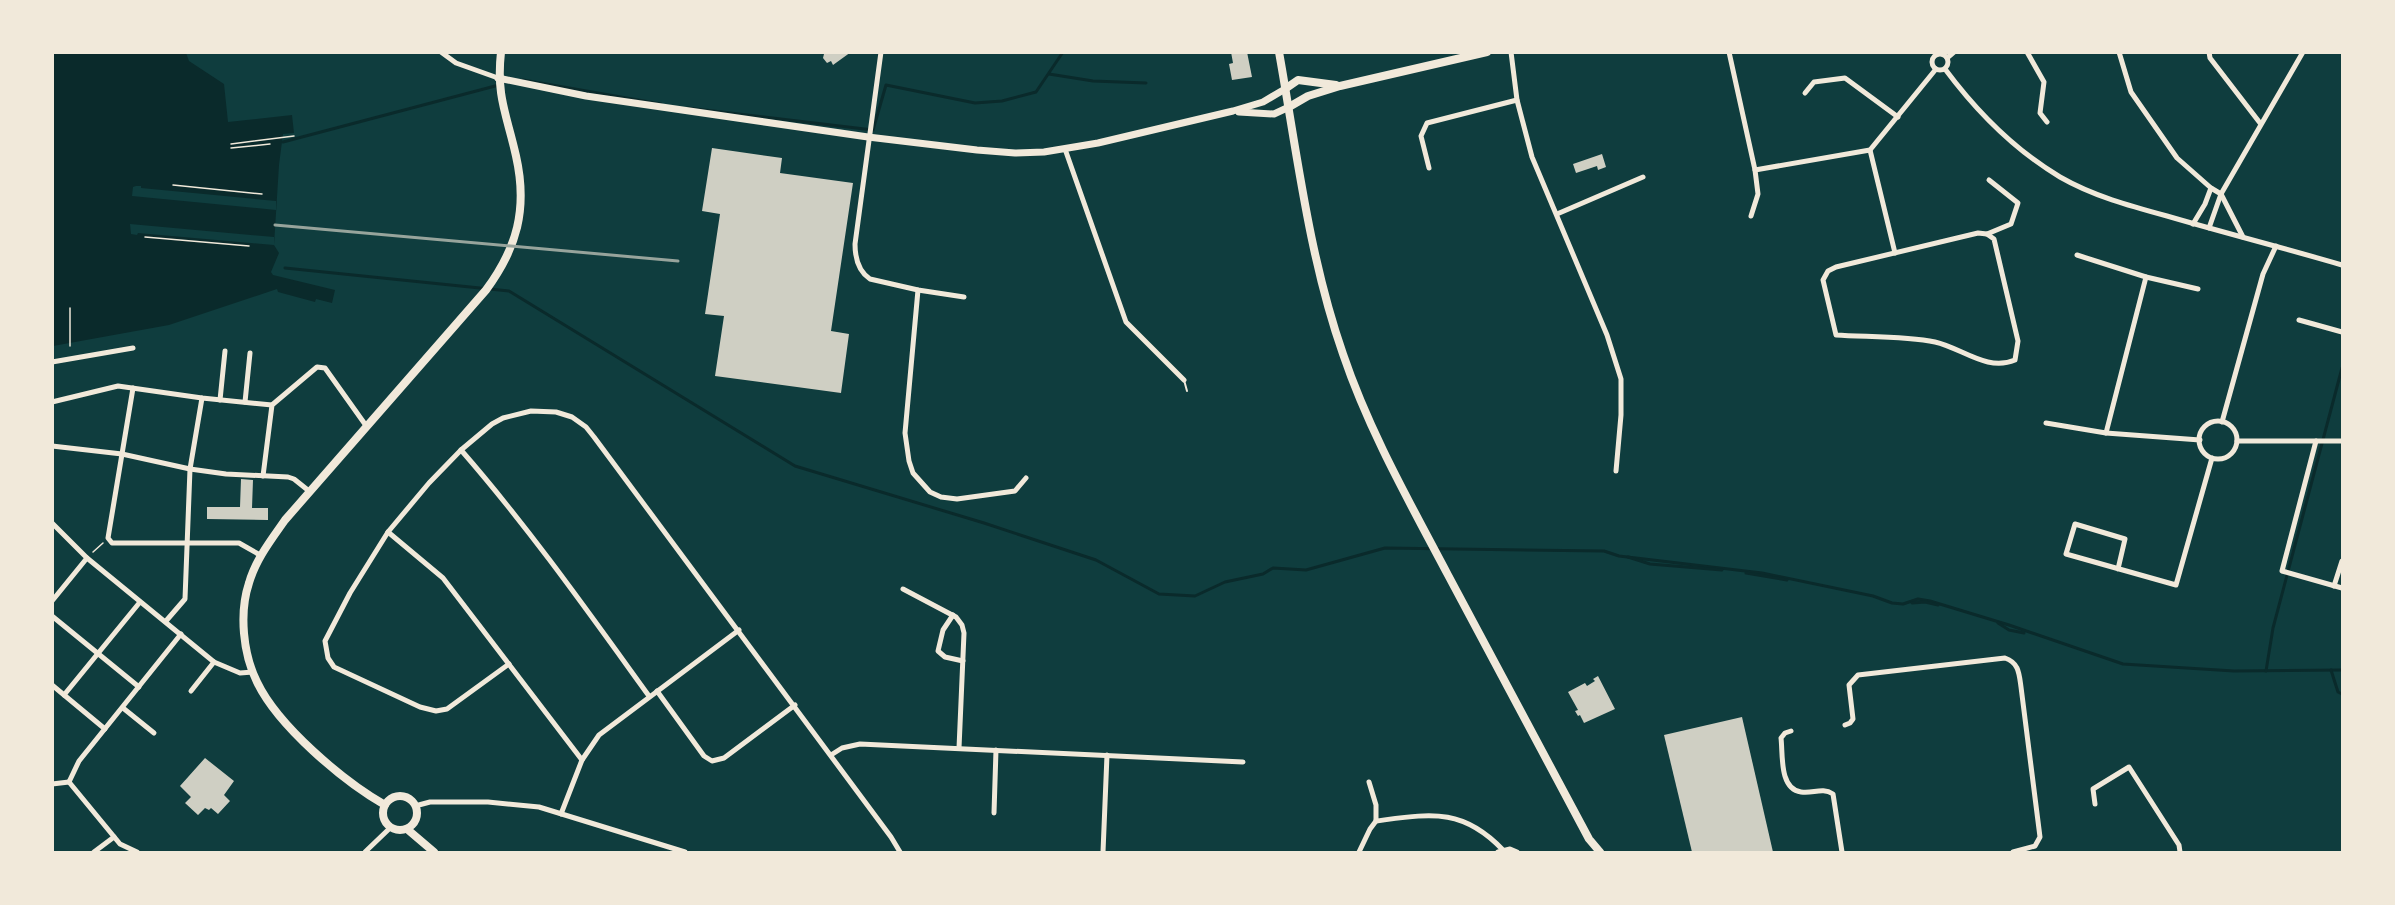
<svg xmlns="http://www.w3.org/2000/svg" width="2395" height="905" viewBox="0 0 2395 905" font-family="'Playfair Display',serif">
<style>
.water{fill:#0a2a2b}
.pier{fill:#0f3d3e}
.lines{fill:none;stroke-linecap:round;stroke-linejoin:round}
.stream{stroke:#0a2a2b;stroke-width:3}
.building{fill:#cfcfc3}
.path{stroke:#f1e9da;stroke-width:1.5}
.service{stroke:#f1e9da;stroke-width:2}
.minor{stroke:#f1e9da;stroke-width:5}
.tertiary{stroke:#f1e9da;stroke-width:7}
.secondary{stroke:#f1e9da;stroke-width:8}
.primary{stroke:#f1e9da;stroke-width:8}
.rail{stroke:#97a49c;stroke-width:3}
</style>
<rect width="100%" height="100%" fill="#0f3d3e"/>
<path class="water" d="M52 53H186L189 61 224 84 228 122 292 115 294 133 283 134 279 165 274 245 279 253 271 272 273 275 335 290 332 303 316 299 315 302 278 292 277 289 169 325 53 346Z"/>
<g class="pier">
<path d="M136 186H141V188L276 201V210L132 196 133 187Z"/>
<path d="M130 224 274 237V245L138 233 137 235 131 234Z"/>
</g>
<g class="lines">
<g class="stream">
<path d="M1049 74 1093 81 1146 83"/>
<path d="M523 80 661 104"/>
<path d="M688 108 873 130 886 85 975 103 1002 101 1036 92 1063 52"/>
<path d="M283 142 499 85"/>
<path d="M285 268 509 291 795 466 984 523 1096 560 1159 594 1195 596 1225 582 1263 574 1273 568 1306 570 1385 548 1604 551 1619 556 1762 573 1873 596 1892 603 1903 604 1918 599 1930 601 2009 625 2123 664 2234 671 2342 670"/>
<path d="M1628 557 1650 564 1722 570"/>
<path d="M1746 573 1787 580"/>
<path d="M1912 603 1925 602 1938 605"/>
<path d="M1998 623 2009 630 2024 633"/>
<path d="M2331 670 2338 692 2342 694"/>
<path d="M2266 671 2273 628 2342 368"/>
</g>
</g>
<g class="building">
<path d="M828 52H851L833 65 831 61 827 63 823 58 824 54Z"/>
<path d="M1231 52H1247L1252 77 1232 80 1229 64 1233 63Z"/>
<path d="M712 148 782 158 780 173 853 183 831 331 849 334 841 393 715 376 724 316 705 314 720 214 702 211Z"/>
<path d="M1602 154 1606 167 1598 170 1597 166 1576 173 1573 164Z"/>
<path d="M241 479 253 480 252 508H268V520L207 519V507H240Z"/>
<path d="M1598 676 1615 709 1584 723 1580 715 1578 716 1575 711 1578 710 1568 692 1585 683 1587 686 1595 681 1593 679Z"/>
<path d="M1742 717 1773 852H1692L1664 735Z"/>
<path d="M205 758 234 781 224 795 230 801 218 814 211 808 209 810 205 808 198 815 185 803 191 797 180 786Z"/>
</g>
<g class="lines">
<g class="path">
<path d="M231 144 294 136"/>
<path d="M231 148 270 144"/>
<path d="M173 185 262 194"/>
<path d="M145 237 249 246"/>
<path d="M70 308V346"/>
<path d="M93 552 103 543"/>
</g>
<path class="service" d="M1184 380 1187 391"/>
<g class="minor">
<path d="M441 52 456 63 498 78"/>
<path d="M881 52 855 244C855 258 858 271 870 279L918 290 964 297"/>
<path d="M1511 52 1517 100 1532 157 1607 335 1621 379V415L1616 471"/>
<path d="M1729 52 1755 170 1758 194 1751 216"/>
<path d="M2027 52 2044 82 2040 113 2047 122"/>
<path d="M2119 52 2131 92 2177 158 2211 188 2221 194 2243 237"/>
<path d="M2209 52 2210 58 2260 123"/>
<circle cx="1940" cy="62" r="8"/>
<path d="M1947 58 1954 52"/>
<path d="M1945 69C1977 112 2013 149 2060 177 2093 196 2130 206 2167 216 2225 233 2284 248 2342 265"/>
<path d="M1805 93 1814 82 1845 78 1898 117"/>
<path d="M1065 149 1126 322 1184 380"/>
<path d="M1870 150 1895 253"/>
<path d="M1429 168 1421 136 1427 123 1517 100"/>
<path d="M1755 170 1870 150 1936 69"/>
<path d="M1557 214 1643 177"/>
<path d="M2193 224 2205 204 2211 188"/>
<path d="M2209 228 2221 194 2303 52"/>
<path d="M1978 233 1987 234 1994 239 2018 341 2015 360C1987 372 1962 348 1935 342 1906 336 1866 337 1836 335L1823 280 1828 271 1836 267Z"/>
<path d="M1987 234 2011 224 2018 203 1989 180"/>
<path d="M2077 255 2146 277 2198 289"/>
<path d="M918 290 905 433 909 461 913 473 930 492 941 497 957 499 1015 491 1026 478"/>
<path d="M2299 320 2342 332"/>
<path d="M52 362 133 348"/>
<path d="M133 388 108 538 112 543H239L260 555"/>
<path d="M220 400 225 351"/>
<path d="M52 402 118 386 202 398 272 405"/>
<path d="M245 402 250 353"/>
<circle cx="2218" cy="440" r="19"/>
<path d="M2222 422 2263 274 2276 246"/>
<path d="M2046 423 2106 433 2200 440"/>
<path d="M2106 433 2146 277"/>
<path d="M2237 441H2342"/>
<path d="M2316 441 2282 571 2342 588"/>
<path d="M52 446 122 454 190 469 226 474 288 477 294 479 309 491"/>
<path d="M461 450C529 528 589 613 649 696"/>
<path d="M263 476 272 405 317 367 325 368 367 427"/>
<path d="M52 523 87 558 214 662 240 673 253 672"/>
<path d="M388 532 443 578 582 760"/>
<path d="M2118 569 2125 539 2075 524 2066 554 2176 585 2212 458"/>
<path d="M2334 586 2342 561"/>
<path d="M903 589 956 617 962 625 964 633 959 748"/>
<path d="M52 601 87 558"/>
<path d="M953 615 943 630 938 651 945 657 963 661"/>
<path d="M52 616 139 687"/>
<path d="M166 621 185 599 190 469 202 398"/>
<path d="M509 664 447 709 436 711 420 707 334 667 328 658 325 641 350 593 388 532 429 483 461 450 492 424 503 418 531 411 556 412 572 417 586 427 594 437 891 837 900 852"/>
<path d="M52 685 105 729"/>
<path d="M191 691 214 662"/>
<path d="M657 691 704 756 712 761 724 758 795 705"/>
<path d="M64 695 140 602"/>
<path d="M123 708 154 733"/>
<path d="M1845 725 1850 723 1853 719 1849 685 1858 675 2005 658C2019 663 2019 673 2021 687L2040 837 2035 846 2013 852"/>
<path d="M1791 731 1785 733 1781 738C1783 754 1779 789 1801 792 1813 794 1822 787 1833 794L1842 852"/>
<path d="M831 755 842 748 860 744 1243 762"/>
<path d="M69 782 79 761 181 634"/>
<path d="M69 782 120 844 137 852"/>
<path d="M52 784 69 782"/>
<path d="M2095 804 2093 789 2129 767 2179 845 2180 852"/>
<path d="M415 806 430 802H488L539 807 685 852"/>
<path d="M994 813 996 750"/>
<path d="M561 814 582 760 599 735 739 630"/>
<path d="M1376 821C1430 814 1462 807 1503 850"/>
<path d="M94 852 114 837"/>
<path d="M365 852 390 828"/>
<path d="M1103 852 1107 755"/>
<path d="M1359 852 1370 829 1376 821V805L1369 782"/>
<path d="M1498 852 1510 849 1517 852"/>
</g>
<g class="tertiary">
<path d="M498 78 586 96 868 137 977 150 1015 153 1044 152 1098 143 1233 111 1263 102 1285 89"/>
<path d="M1239 112 1274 114 1289 107"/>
</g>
<g class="secondary">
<path d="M1285 89 1298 80 1336 85"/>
<path d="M1289 107 1308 96 1340 86 1487 52"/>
<circle cx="400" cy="813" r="17"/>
<path d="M385 805C343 781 278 726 257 682 243 654 239 613 249 583 256 559 271 540 285 520L486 290C517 248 528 209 516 156 507 115 496 97 501 52"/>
<path d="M407 829 434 852"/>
</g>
<path class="primary" d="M1279 52C1297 153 1309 257 1343 354 1369 431 1410 503 1448 575 1495 663 1542 751 1589 839L1600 852"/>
<path class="rail" d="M275 225 678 261"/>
</g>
<rect width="2395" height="905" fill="none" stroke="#f1e9da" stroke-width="108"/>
</svg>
